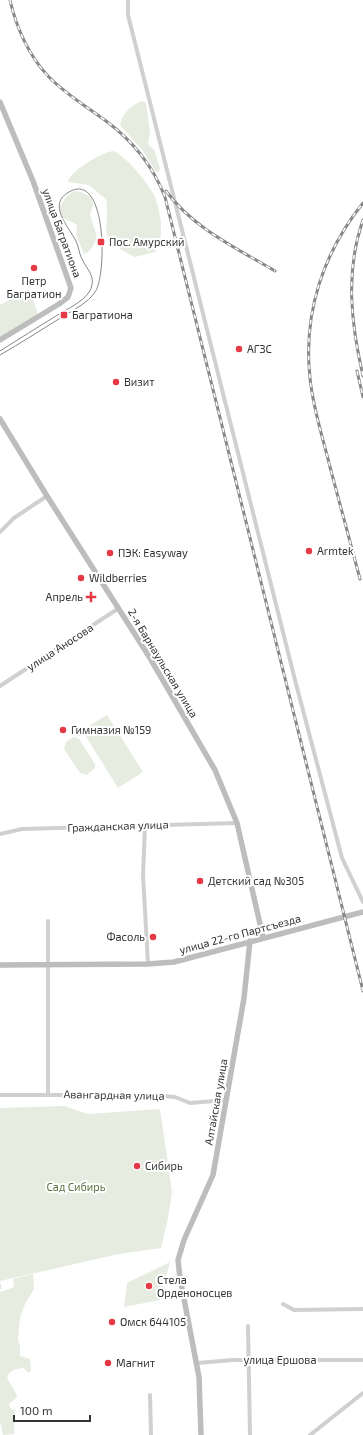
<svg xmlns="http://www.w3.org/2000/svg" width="363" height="1435" viewBox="0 0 363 1435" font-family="'Exo 2',sans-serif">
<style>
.green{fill:#e6ecdf}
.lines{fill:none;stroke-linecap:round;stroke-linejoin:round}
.street{stroke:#d0d0d0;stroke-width:4}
.secondary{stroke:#bdbdbd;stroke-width:5.5}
.tram{stroke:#888;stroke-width:1}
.rail-casing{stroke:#888;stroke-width:3}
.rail{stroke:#fff;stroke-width:1.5;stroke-dasharray:4.5;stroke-linecap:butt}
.poi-dot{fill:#e63946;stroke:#fff;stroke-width:1.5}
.labels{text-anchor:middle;stroke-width:4;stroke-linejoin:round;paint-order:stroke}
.street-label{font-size:11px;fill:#333;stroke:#fff}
.poi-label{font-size:11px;fill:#333;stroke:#fff;text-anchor:start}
.park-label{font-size:11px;fill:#56703f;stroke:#fff}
</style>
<rect width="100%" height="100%" fill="#fff"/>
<g class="green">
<path d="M141 101 146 103 150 131 148 144 155 151 160 169 159 172H156L143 151 120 125C123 112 130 107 141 101Z"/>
<path d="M113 151C125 155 148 183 154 195 161 211 165 237 155 252L135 257C93 236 111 235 106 199L89 185 68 182C69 172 102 152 113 151Z"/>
<path d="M75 191 81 192 91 197 93 205 90 214C93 231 104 236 87 253L84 254 76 235 77 225C73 222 69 221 65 219 52 210 66 195 75 191Z"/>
<path d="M29 289 38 314 0 338V305Z"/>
<path d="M107 715 143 772 118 788 82 730Z"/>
<path d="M74 737 79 739 95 764V768L87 775 80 773 64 749 66 742Z"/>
<path d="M64 1106 88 1114 160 1109 172 1192 168 1218 161 1248 119 1254 0 1281 2 1289H0V1108Z"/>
<path d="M170 1262 160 1300 124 1307 127 1283Z"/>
<path d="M33 1274 34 1289 25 1304 20 1317 18 1340 20 1346V1356L30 1359 31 1371 28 1373 24 1368C16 1369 12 1369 7 1376 9 1384 15 1389 17 1397L9 1404 10 1408 15 1410 14 1429 15 1434 3 1435 0 1421V1292L14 1287 13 1279Z"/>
</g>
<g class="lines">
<g class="street">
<path d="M128 0V15L295 680 342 858 363 902"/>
<path d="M0 532 14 518 47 496"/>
<path d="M0 686 119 608"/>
<path d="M145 826 143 875 148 964"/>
<path d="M0 834 22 829 237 823"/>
<path d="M48 1094V921"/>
<path d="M0 1095H150L175 1097 190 1103 227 1100"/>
<path d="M283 1304 294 1310 363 1309"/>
<path d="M248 1326 250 1435"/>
<path d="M197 1363 233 1360H363"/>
<path d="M150 1395 151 1435"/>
<path d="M310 1435 363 1393"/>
</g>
<g class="secondary">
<path d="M0 102 33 181 71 288 68 297 59 304 0 340"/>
<path d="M0 419 47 496 150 658 215 770 237 823 263 937"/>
<path d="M0 965 148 964 174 962 363 912"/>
<path d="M201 1435 199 1377 180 1278 178 1260 184 1240 213 1175 244 998 250 941"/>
</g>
<path class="tram" d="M0 351C19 339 38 327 56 316 66 310 76 305 84 298 88 294 91 290 92 285 94 275 87 269 83 261 79 255 79 247 76 241 68 226 47 204 69 192 107 170 107 276 95 292 88 303 73 310 62 317 41 330 21 343 0 355"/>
<defs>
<g id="rail">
<path d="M10 0C16 27 29 56 48 76 65 94 86 106 106 121 133 141 153 166 165 197L363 991"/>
<path d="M166 191C193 228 236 248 275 271"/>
<path d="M363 220C345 271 351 324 363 376"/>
<path d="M357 371 363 397"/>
<path d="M360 579C350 542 340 505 330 467 323 438 313 409 310 378 303 313 323 253 363 203"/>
</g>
</defs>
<use href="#rail" class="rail-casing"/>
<use href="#rail" class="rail"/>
</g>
<g class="poi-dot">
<rect x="97" y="238" width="8" height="8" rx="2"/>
<circle cx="34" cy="268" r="4"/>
<rect x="60" y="311" width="8" height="8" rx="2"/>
<circle cx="239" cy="349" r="4"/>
<circle cx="116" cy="382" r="4"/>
<circle cx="309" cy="551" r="4"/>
<circle cx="110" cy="553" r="4"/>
<circle cx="81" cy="578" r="4"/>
<path d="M89 591h4v4h4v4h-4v4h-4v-4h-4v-4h4z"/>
<circle cx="63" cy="730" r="4"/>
<circle cx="200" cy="881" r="4"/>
<circle cx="153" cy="937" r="4"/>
<circle cx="137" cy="1166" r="4"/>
<circle cx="149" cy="1286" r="4"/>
<circle cx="112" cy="1322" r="4"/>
<circle cx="108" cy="1363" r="4"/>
</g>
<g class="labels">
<g class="street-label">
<text transform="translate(62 233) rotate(70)" y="4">улица Багратиона</text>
<text transform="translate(60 647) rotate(-33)" y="4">улица Аносова</text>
<text transform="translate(163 663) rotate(59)" y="4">2-я Барнаульская улица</text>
<text transform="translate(118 826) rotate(-2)" y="4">Гражданская улица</text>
<text transform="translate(240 934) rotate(-15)" y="4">улица 22-го Партсъезда</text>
<text transform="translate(114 1095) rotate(1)" y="4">Авангардная улица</text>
<text transform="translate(216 1102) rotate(-80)" y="4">Алтайская улица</text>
<text x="280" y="1364">улица Ершова</text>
</g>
<g class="poi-label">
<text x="109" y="246">Пос. Амурский</text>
<text x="34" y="285" text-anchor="middle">Петр<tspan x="34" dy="13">Багратион</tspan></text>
<text x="72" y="319">Багратиона</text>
<text x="247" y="353">АГЗС</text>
<text x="124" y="386">Визит</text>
<text x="317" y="555">Armtek</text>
<text x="118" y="557">ПЭК: Easyway</text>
<text x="89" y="582">Wildberries</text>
<text x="83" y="601" text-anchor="end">Апрель</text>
<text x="71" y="734">Гимназия №159</text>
<text x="208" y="885">Детский сад №305</text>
<text x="145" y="941" text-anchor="end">Фасоль</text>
<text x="145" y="1170">Сибирь</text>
<text x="157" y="1284">Стела<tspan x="157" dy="13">Орденоносцев</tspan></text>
<text x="120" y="1326">Омск 644105</text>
<text x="116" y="1367">Магнит</text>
</g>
<g class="park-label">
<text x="76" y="1191">Сад Сибирь</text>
</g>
</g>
<path d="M14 1415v6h76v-6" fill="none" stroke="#333333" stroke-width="2"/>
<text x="20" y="1415" font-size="12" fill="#333333" stroke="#ffffff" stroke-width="3" paint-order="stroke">100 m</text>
</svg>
